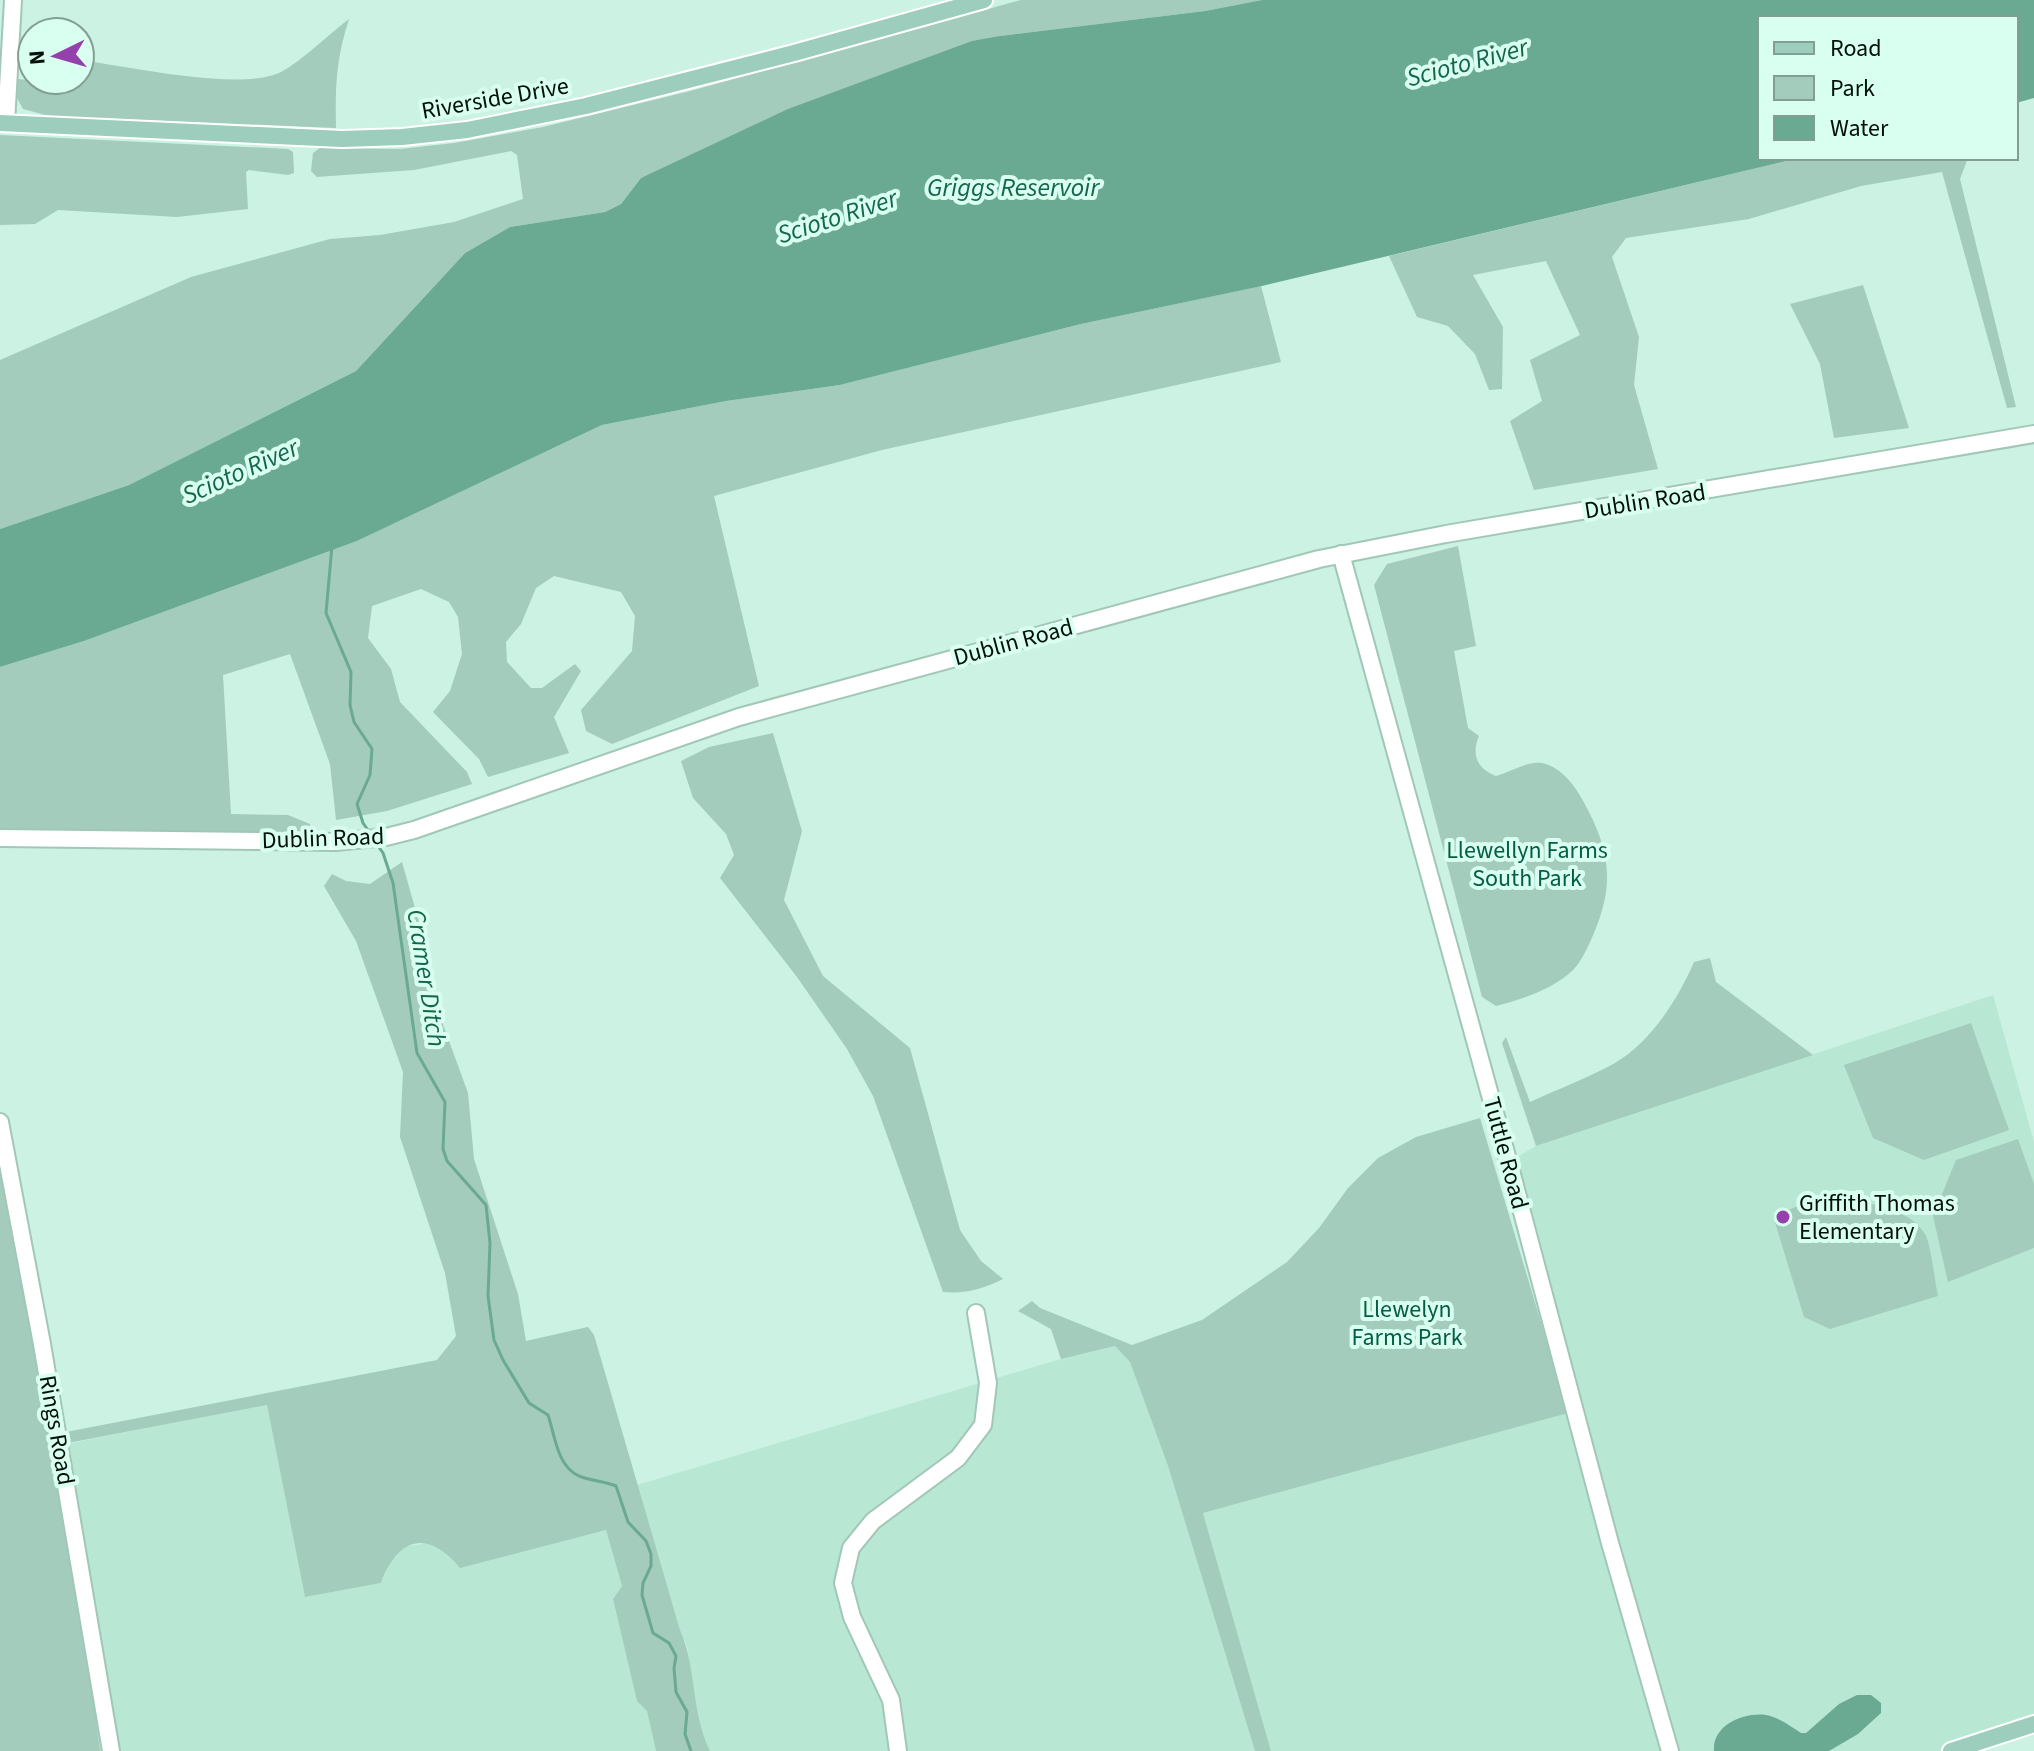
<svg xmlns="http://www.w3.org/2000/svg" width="2034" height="1751" viewBox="0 0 2034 1751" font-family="'Source Sans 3',sans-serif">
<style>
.built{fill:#b8e7d4}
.green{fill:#a3ccbc}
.water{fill:#6aaa92}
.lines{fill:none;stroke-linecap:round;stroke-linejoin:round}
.stream{stroke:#6aaa92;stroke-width:3}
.secondary-casing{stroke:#a1c7b7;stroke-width:20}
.primary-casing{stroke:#fff;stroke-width:20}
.secondary{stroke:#fff;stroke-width:16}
.primary{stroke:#9dcdbc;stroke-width:16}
.poi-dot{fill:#9640ad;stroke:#d8ffef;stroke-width:3}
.labels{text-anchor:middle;stroke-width:8;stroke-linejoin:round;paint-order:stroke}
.street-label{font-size:24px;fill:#04100b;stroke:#d8ffef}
.park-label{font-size:24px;fill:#065d46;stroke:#d8ffef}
.poi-label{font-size:24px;fill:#04100b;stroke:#d8ffef;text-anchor:start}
.water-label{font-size:26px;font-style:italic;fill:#15654e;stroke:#d8ffef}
</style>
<rect width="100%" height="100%" fill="#cbf2e2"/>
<g class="built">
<path d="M1993 995 2034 1142V1730L1968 1751H1271L1203 1513 1583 1408 1517 1157 1536 1146Z"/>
<path d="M1115 1346 1130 1362 1168 1466 1255 1751H710L701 1733 687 1646 680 1630 637 1485 1061 1359Z"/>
<path d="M267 1404 305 1597 381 1583 394 1555 407 1546 430 1543 445 1550 576 1537 606 1530 622 1586 613 1599 637 1700 647 1711 656 1751H100L88 1658 52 1447Z"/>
</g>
<g class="green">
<path d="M1021 0H1262L1205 11 1000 36 641 178 621 204 605 212 510 227 465 253 356 371 129 485 0 529V360L191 277 330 239 380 235 454 222 523 199 517 155 511 151 414 170 317 177 311 171 313 153 320 148 400 149 454 143 543 127 690 91Z"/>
<path d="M349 19C336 59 335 87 336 128L49 116 23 109 16 96 18 79 69 84 70 80H80V60C127 66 241 92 281 72 302 61 329 34 349 19Z"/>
<path d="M0 135 288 149 293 152 294 173 288 175 249 170 246 172 248 209 177 217 58 210 35 224 0 225Z"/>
<path d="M1799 158H1968L1960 179 2016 407 2007 408 1942 172 1861 186 1749 219 1626 238 1612 257 1639 337 1634 385 1658 469 1534 490 1510 421 1542 401 1530 360 1580 335 1546 261 1473 275 1503 327 1502 389 1489 390 1475 354 1448 326 1417 317 1389 256Z"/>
<path d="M1863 285 1909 428 1834 438 1820 364 1790 304Z"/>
<path d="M1261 286 1281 362 882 450 714 496 759 686 612 744 586 731 581 710 632 651 635 616 621 592 554 576 536 588 521 624 506 642 507 662 531 688H542L575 664 581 671 554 717 569 753 488 777 479 759 433 712 450 691 462 654 458 617 449 602 421 589 372 606 368 638 391 669 400 702 467 772 472 784 387 811 336 820 330 764 290 654 223 675 231 814 288 815 310 824V836L0 830V667L84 641 357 541 602 425 726 401 840 385 1081 324Z"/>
<path d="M1458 546 1476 646 1454 651 1468 728 1479 736C1471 754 1477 769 1496 776 1511 772 1526 761 1542 763 1559 766 1574 784 1582 799 1609 847 1616 881 1594 933 1589 944 1582 961 1573 970 1552 990 1522 999 1496 1006L1482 997 1374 585 1387 564Z"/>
<path d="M773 733 802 831 784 900 823 976 910 1048 960 1230 981 1261 1003 1279C983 1289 965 1294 943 1292L873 1096 847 1049 797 977 720 878 734 855 726 834 693 798 681 761 709 747Z"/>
<path d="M402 862 426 947 429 986 468 1093 474 1159 518 1294 526 1341 588 1327 594 1335 680 1630C697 1668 691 1713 710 1751H656L647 1711 637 1701 613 1599 622 1586 606 1530 460 1568C428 1529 398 1537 381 1583L305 1597 267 1405 68 1443 66 1432 437 1360 456 1336 445 1273 400 1137 403 1072 356 941 324 886 332 874 346 881 370 884Z"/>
<path d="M1710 958 1716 982 1813 1055 1536 1146 1502 1043 1506 1037 1530 1102C1558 1089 1588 1078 1615 1063 1651 1042 1678 999 1694 962Z"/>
<path d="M1971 1023 2009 1130 1924 1160 1873 1138 1844 1065Z"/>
<path d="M1480 1118 1568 1413 1203 1513 1271 1751H1255L1168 1466 1130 1362 1115 1346 1061 1359 1051 1329 1018 1311 1032 1301 1040 1308 1132 1345 1202 1320 1287 1262 1319 1228 1348 1188 1378 1158 1416 1137Z"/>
<path d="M2018 1139 2034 1184V1248L1948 1282 1933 1216 1956 1160Z"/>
<path d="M0 1160 88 1658 100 1751H0Z"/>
<path d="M1820 1197C1851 1200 1908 1204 1925 1234 1931 1244 1935 1283 1938 1296L1830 1329 1804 1317 1773 1216Z"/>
</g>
<g class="water">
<path d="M1262 0H2034V98L2016 103V18H1760V158H1799L1262 286 1081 324 840 385 726 401 602 425 357 541 84 641 0 667V529L129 485 356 371 465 253 510 227 605 212 621 204 641 178 788 109 972 41 1000 36 1205 11Z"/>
<path d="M1857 1695H1871L1881 1703V1713L1858 1734 1829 1751H1714C1712 1725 1744 1712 1766 1715 1778 1717 1790 1726 1801 1733H1806L1839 1704Z"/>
</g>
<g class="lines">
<g class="stream">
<path d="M332 546 326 613 351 672 350 705 354 722 372 749 370 775 357 804 363 823 370 833"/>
<path d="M376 843 383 853 393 883 417 1053 445 1102 443 1149 447 1161 486 1205 490 1243 488 1296 494 1340 503 1360 529 1403 548 1415C555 1436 557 1466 579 1476 591 1481 604 1481 616 1486L628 1522 646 1541 651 1554V1566L643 1583 642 1595 653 1633 669 1643 676 1656 674 1668 676 1692 687 1712 685 1734 691 1751"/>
</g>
<defs>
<g id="secondary">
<path d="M6 123 13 0"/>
<path d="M1341 554 1514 1182 1610 1543 1670 1751"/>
<path d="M0 838 335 842 386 837 414 830 739 717 1319 559 1446 534 2034 434"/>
<path d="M0 1122 42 1344 111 1751"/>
<path d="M898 1751 891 1700 852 1617 843 1583 851 1548 873 1521 958 1458 983 1425 988 1383 976 1313"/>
</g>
<g id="primary">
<path d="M0 123 342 139 402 137 467 130 586 106 794 53 984 0"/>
<path d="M1951 1751 2034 1724"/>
</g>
</defs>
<use href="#secondary" class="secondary-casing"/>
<use href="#primary" class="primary-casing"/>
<use href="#secondary" class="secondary"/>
<use href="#primary" class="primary"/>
</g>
<circle class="poi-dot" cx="1783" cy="1217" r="8"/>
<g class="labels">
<g class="street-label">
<text transform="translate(495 98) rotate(-10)" y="8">Riverside Drive</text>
<text transform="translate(1645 501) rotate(-9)" y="8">Dublin Road</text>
<text transform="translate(1013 642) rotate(-15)" y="8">Dublin Road</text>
<text transform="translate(323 838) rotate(-2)" y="8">Dublin Road</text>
<text transform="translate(1506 1153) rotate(75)" y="8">Tuttle Road</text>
<text transform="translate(57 1430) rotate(80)" y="8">Rings Road</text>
</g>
<g class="park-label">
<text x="1527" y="858">Llewellyn Farms<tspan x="1527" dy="28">South Park</tspan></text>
<text x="1407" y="1317">Llewelyn<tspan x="1407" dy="28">Farms Park</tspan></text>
</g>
<g class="poi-label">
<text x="1799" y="1211">Griffith Thomas<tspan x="1799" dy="28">Elementary</tspan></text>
</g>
<g class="water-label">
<text transform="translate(1467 62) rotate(-15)" y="9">Scioto River</text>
<text x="1013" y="196">Griggs Reservoir</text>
<text transform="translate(837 216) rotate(-18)" y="9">Scioto River</text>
<text transform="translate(240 471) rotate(-24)" y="9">Scioto River</text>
<text transform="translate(427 978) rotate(81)" y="9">Cramer Ditch</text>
</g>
</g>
<rect x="1758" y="16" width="260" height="144" fill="#d8ffef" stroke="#839f94" stroke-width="2"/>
<rect x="1774" y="42" width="40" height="12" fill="#9dcdbc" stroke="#839f94" stroke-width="2"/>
<text x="1830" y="56" font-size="24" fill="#04100b">Road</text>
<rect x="1774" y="76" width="40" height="24" fill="#a3ccbc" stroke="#839f94" stroke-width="2"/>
<text x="1830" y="96" font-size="24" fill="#04100b">Park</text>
<rect x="1774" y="116" width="40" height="24" fill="#6aaa92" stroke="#839f94" stroke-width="2"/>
<text x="1830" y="136" font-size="24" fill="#04100b">Water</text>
<g transform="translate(56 56) rotate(265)"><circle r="38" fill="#d8ffef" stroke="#839f94" stroke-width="2"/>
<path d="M0-6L14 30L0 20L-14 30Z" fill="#9640ad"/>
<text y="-12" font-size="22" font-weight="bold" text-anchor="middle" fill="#04100b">N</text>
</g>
</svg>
